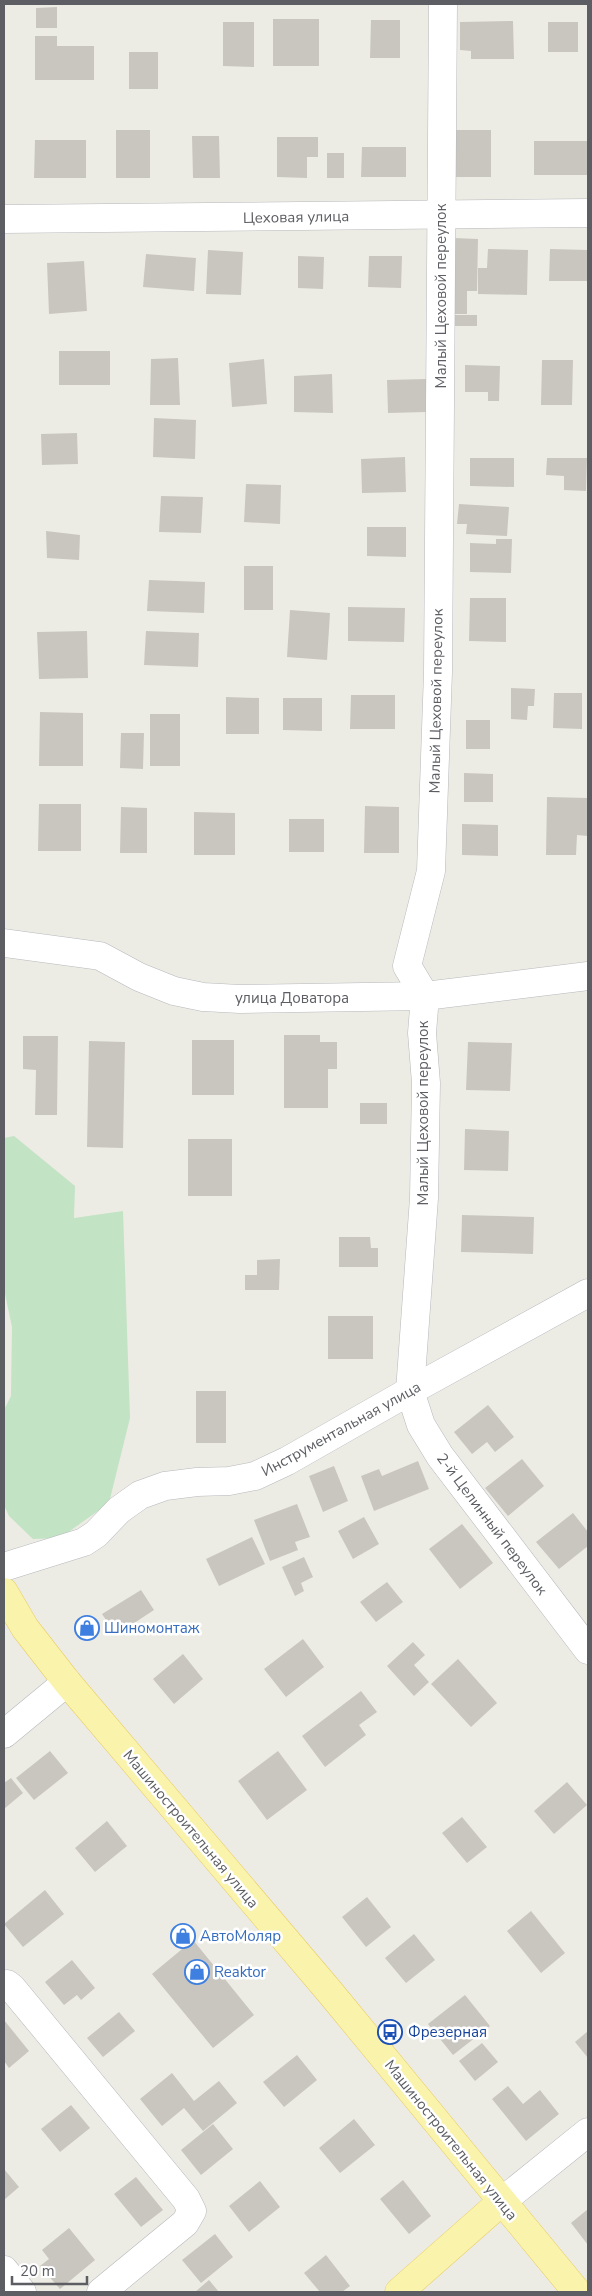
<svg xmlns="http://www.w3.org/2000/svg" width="592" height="2296" viewBox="0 0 592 2296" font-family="'Nunito Sans',sans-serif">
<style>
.green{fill:#c2e3c4}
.building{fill:#c9c6c0}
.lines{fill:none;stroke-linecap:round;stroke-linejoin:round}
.minor-casing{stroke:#b6b8bd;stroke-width:29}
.major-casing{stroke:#e8cc62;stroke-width:29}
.minor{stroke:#fff;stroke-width:28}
.major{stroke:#faf3ac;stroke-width:28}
.labels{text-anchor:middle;stroke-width:5;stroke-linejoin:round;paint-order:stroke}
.street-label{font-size:15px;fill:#5c5e63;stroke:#fff}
.shop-label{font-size:15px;fill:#366cbe;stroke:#fff;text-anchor:start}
.transit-label{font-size:15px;fill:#164399;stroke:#fff;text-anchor:start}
</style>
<rect width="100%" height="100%" fill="#edece4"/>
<path class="green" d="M14 1136 75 1186 74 1218 123 1211 130 1418 109 1503 60 1538 33 1539 9 1516 4 1505V1410L11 1396 12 1327 4 1289V1138Z"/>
<g class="building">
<path d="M57 7V28H36V8Z"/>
<rect x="273" y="19" width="46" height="47"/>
<path d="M371 20H400V58H370Z"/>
<path d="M513 21 514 59H471V51L460 50V22Z"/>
<path d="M223 22H254V67L223 66Z"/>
<rect x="548" y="22" width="30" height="30"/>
<path d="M35 36H57V46H94V80H35Z"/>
<rect x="129" y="52" width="29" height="37"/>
<rect x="116" y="130" width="34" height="48"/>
<rect x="456" y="130" width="35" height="47"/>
<path d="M192 136H219L220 178H193Z"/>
<path d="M277 137H318V157H307V178L277 177Z"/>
<path d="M35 140H86V178H34Z"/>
<rect x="534" y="141" width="54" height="34"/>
<path d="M362 147H406V177H361Z"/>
<rect x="327" y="153" width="17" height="25"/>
<path d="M454 238 478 239 477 291H467V314H453Z"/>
<path d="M488 249 528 250 527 295 478 294V268H487Z"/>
<path d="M550 249 588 250V281H549Z"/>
<path d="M208 250 243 252 241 295 206 294Z"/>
<path d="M146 254 196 258 194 291 143 287Z"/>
<path d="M298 256 324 257 323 289 298 288Z"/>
<path d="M369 256H402L401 288 368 287Z"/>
<path d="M84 261 87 311 49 314 47 263Z"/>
<rect x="453" y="315" width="24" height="11"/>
<rect x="59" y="351" width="51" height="34"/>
<path d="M178 358 180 405H150L151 359Z"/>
<path d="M264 359 267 404 232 407 229 363Z"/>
<path d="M542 360H573L572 405H541Z"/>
<path d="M465 365 500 366 499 401H488V392H465Z"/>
<path d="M332 374 333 413 294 412V376Z"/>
<path d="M426 379 427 412 388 413 387 380Z"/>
<path d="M154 418 196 420 195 459 153 457Z"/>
<path d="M77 433 78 464 42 465 41 434Z"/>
<path d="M405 457 406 492 362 493 361 459Z"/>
<path d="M470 458H514V487L470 486Z"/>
<path d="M547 458H587L586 491 564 490V476L546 475Z"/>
<path d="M246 484 281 485 280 524 244 522Z"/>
<path d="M161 496 203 497 201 533 159 532Z"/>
<path d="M459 504 509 507 507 536 466 534 467 524H457Z"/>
<path d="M367 527H406V557L367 556Z"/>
<path d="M46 531 80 535 79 560 47 558Z"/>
<path d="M496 539H512L511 573 470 572V543L496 544Z"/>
<rect x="244" y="566" width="29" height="44"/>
<path d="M149 580 205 582 204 613 147 611Z"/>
<path d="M470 598H506V642L469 641Z"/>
<path d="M348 607 405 608 404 642 348 641Z"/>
<path d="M290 610 330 613 327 660 287 657Z"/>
<path d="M87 631 88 678 39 679 37 632Z"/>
<path d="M146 631 199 633 198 667 144 665Z"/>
<path d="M511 688 535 689 534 706H528L527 720 511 719Z"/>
<path d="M554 693H582V729L553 728Z"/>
<path d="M351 695H395V729H350Z"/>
<path d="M226 697 259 698V734H226Z"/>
<path d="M283 698H322V731L283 730Z"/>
<path d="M40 712 83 713V766H39Z"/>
<rect x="150" y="714" width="30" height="52"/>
<rect x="466" y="720" width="24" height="29"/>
<path d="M121 733H144L143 769 120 768Z"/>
<path d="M464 773 493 774V802H464Z"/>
<path d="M547 797 588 798V836L577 835 576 855H546Z"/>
<path d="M39 804H81V851H38Z"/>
<path d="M365 806 399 807V853H364Z"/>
<path d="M121 807 147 808V853H120Z"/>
<path d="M194 812 235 813V855H194Z"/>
<rect x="289" y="819" width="35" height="33"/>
<path d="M462 824 498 825V856L462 855Z"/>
<path d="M284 1035H320V1042H337V1069H328V1108H284Z"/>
<path d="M23 1036H58L57 1115H35L36 1070 23 1069Z"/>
<rect x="192" y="1040" width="42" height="55"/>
<path d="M89 1041 125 1042 123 1148 87 1147Z"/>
<path d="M468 1042 512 1043 510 1091 466 1090Z"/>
<rect x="360" y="1103" width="27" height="21"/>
<path d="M465 1129 509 1131 508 1171 464 1170Z"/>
<rect x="188" y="1139" width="44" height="57"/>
<path d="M462 1215 534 1217 533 1254 461 1252Z"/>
<path d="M339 1237H370L371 1248H378V1267H339Z"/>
<path d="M280 1259 279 1290H245V1275H257V1260Z"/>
<rect x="328" y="1316" width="45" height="43"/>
<rect x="196" y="1391" width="30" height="52"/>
<path d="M488 1405 514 1437 495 1452 487 1442 472 1454 454 1432Z"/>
<path d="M522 1459 544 1486 508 1516 485 1488Z"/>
<path d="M418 1461 429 1489 374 1511 361 1476 379 1469 382 1476Z"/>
<path d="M334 1466 348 1501 323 1512 309 1476Z"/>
<path d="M297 1504 310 1537 295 1542 298 1550 270 1561 254 1520Z"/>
<path d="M573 1513 588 1532V1546L559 1569 536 1542Z"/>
<path d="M364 1517 379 1544 353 1559 338 1531Z"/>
<path d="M462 1524 493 1563 460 1589 429 1549Z"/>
<path d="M252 1537 265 1564 219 1586 206 1559Z"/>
<path d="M304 1557 313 1577 301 1583 304 1591 295 1596 282 1567Z"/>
<path d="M387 1582 403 1602 376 1622 360 1602Z"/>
<path d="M141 1590 154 1610 116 1635 102 1614Z"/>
<path d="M303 1639 324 1667 286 1697 264 1669Z"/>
<path d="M413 1642 425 1655 414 1665 429 1682 414 1696 387 1666Z"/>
<path d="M183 1654 203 1679 174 1704 153 1679Z"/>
<path d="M458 1659 497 1703 471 1727 431 1684Z"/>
<path d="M361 1691 377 1712 359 1725 366 1735 325 1767 302 1736Z"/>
<path d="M50 1751 68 1773 34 1800 16 1778Z"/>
<path d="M278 1751 307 1790 267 1820 238 1781Z"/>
<path d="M11 1778 23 1793 4 1809V1783Z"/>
<path d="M567 1782 587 1805 554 1834 534 1811Z"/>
<path d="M462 1817 487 1847 467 1863 442 1833Z"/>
<path d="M107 1821 127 1846 95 1872 75 1848Z"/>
<path d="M45 1890 64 1914 23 1947 4 1924Z"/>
<path d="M367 1897 391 1927 366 1947 342 1917Z"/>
<path d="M531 1911 565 1953 541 1973 507 1931Z"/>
<path d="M414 1934 435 1960 406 1983 385 1958Z"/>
<path d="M193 1940 254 2015 213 2048 152 1974Z"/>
<path d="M72 1960 95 1988 81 2000 77 1995 64 2005 45 1982Z"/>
<path d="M465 1995 490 2026 453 2055 428 2024Z"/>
<path d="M119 2012 135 2031 103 2057 87 2038Z"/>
<path d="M4 2020 29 2051 9 2068 4 2061Z"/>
<path d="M588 2031V2058L575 2042Z"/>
<path d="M482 2043 498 2062 475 2081 459 2061Z"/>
<path d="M297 2055 317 2080 284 2107 263 2082Z"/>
<path d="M172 2073 194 2101 219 2081 237 2103 203 2131 184 2108 162 2126 140 2099Z"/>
<path d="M508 2086 523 2104 540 2090 559 2114 526 2141 492 2099Z"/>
<path d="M71 2105 90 2128 60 2152 41 2129Z"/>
<path d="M354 2119 375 2145 340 2173 319 2148Z"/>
<path d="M213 2124 233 2149 201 2175 181 2150Z"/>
<path d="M4 2169 19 2187 4 2200Z"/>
<path d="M136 2177 163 2210 141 2227 114 2194Z"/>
<path d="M403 2180 431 2216 409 2234 380 2199Z"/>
<path d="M260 2181 280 2207 249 2232 229 2206Z"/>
<path d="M588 2209V2245L571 2223Z"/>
<path d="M69 2228 95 2260 60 2289 40 2266 49 2259 42 2250Z"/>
<path d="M215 2234 233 2257 201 2283 182 2260Z"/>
<path d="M326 2255 350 2286 342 2292H320L304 2273Z"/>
<path d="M209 2280 219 2292H195Z"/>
</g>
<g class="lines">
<defs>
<g id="minor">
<path d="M443 4 438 672 431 871 407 966 425 996 422 1033 426 1083 424 1198 410 1391 421 1425 440 1456 588 1650"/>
<path d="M4 219 588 213"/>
<path d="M4 943 100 956 139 977 174 991 203 997 240 999 425 996 588 976"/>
<path d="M4 1567 84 1542 96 1534 119 1510 140 1495 165 1486 197 1482 229 1481 255 1476 287 1461 410 1391 588 1293"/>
<path d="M4 1734 67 1682"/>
<path d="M4 1985 7 1984 12 1988 186 2199 192 2211 185 2223 101 2292"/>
<path d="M501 2202 588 2132"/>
<path d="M4 2270 22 2292"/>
</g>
<g id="major">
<path d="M4 1592 25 1628 67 1682 329 1991 577 2292"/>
<path d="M399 2292 501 2202"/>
</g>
</defs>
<use href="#minor" class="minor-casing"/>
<use href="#major" class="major-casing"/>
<use href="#minor" class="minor"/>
<use href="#major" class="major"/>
</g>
<defs>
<symbol id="shop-ring" viewBox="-11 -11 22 22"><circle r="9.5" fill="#fff" stroke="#3f7fe0" stroke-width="1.5"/><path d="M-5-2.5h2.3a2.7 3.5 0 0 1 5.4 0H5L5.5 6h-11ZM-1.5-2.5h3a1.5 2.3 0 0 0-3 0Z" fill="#3f7fe0"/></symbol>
<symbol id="bus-ring" viewBox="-11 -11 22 22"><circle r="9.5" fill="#fff" stroke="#1a4fb4" stroke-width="1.5"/><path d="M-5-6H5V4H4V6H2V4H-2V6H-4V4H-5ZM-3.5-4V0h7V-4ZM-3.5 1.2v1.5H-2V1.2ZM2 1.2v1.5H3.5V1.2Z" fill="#1a4fb4"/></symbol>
</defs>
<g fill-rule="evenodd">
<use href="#shop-ring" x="73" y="1614" width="28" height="28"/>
<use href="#shop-ring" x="169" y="1922" width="28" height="28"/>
<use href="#shop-ring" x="183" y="1958" width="28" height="28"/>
<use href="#bus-ring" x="376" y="2018" width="28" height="28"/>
</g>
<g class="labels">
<g class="street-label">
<text transform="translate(296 217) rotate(-1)" y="5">Цеховая улица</text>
<text transform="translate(441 296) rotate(-90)" y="5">Малый Цеховой переулок</text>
<text transform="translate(436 701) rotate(-89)" y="5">Малый Цеховой переулок</text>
<text x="292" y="1003">улица Доватора</text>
<text transform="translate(423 1113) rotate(-90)" y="5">Малый Цеховой переулок</text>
<text transform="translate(341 1429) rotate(-29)" y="5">Инструментальная улица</text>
<text transform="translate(492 1524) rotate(53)" y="5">2-й Целинный переулок</text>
<text transform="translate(191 1829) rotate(50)" y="5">Машиностроительная улица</text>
<text transform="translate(451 2140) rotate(51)" y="5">Машиностроительная улица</text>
</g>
<g class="shop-label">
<text x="104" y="1633">Шиномонтаж</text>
<text x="200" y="1941">АвтоМоляр</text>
<text x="214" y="1977">Reaktor</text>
</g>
<g class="transit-label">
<text x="408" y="2037">Фрезерная</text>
</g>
</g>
<rect width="592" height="2296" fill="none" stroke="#5c5e63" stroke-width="10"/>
<path d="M12 2276v8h75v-8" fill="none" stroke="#5c5e63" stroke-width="2.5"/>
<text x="20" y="2276" font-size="15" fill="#5c5e63" stroke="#ffffff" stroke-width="4" paint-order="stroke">20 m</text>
</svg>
